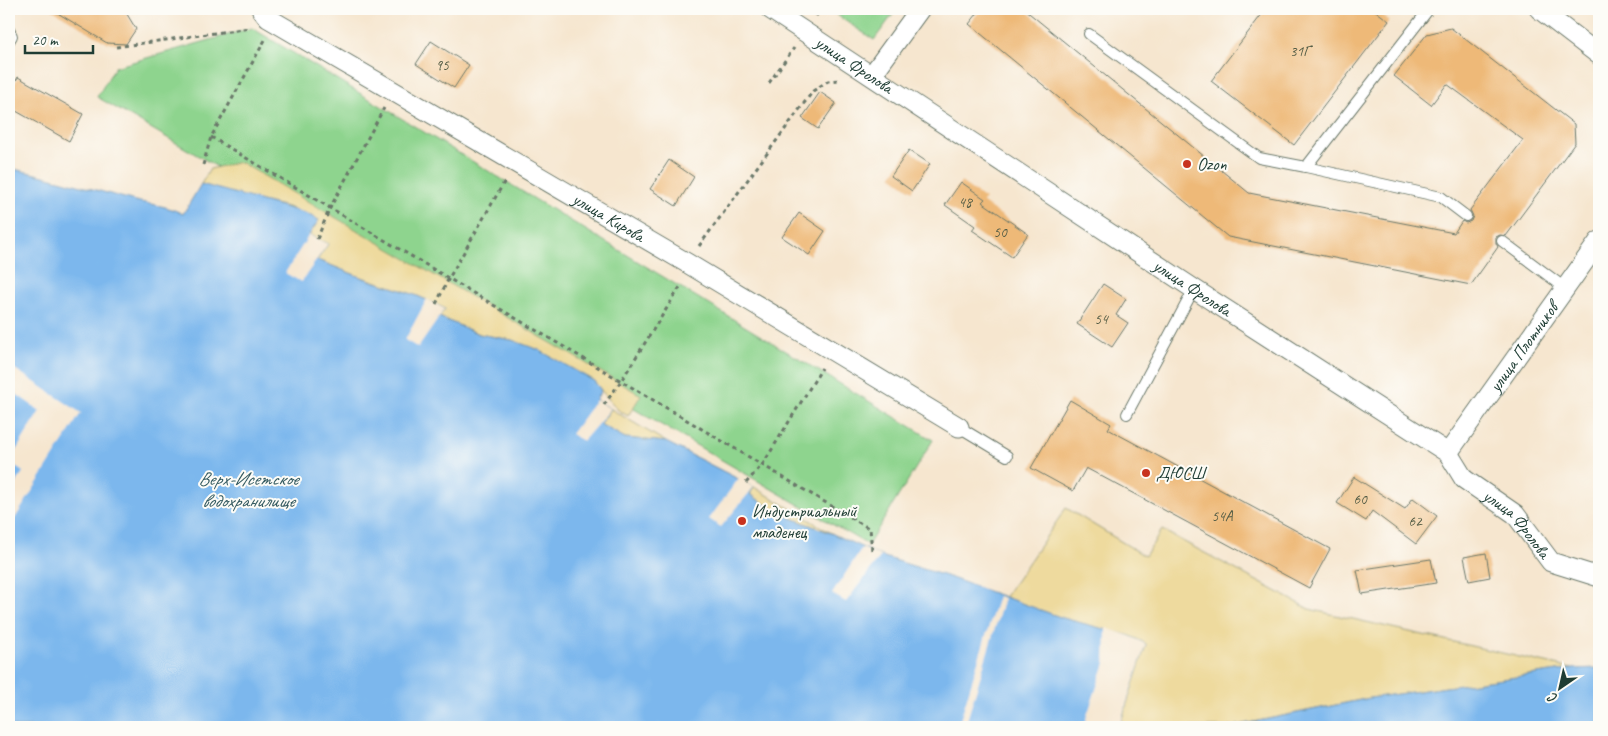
<svg xmlns="http://www.w3.org/2000/svg" width="1608" height="736" viewBox="0 0 1608 736" font-family="Caveat,sans-serif">
<style>
.green{fill:#8ed48e;stroke:#568861}
.sand{fill:#eeda9e;stroke:#868c69}
.water{fill:#7bb7ed;stroke:#4d7a90}
.pier{fill:#f6e6cf}
.building{fill:#eeb978}
.lines{fill:none;stroke-linecap:round;stroke-linejoin:round}
.service-casing{stroke:#6a786a;stroke-width:12}
.minor-casing{stroke:#6a786a;stroke-width:21}
.path{stroke:#6a786a;stroke-width:3;stroke-dasharray:4 4;stroke-linecap:butt}
.service{stroke:#fff;stroke-width:10}
.minor{stroke:#fff;stroke-width:19}
.poi-dot{fill:#c8321e;stroke:#fdfcf7;stroke-width:2}
.labels{text-anchor:middle;stroke-width:4;stroke-linejoin:round;paint-order:stroke}
.number-label{font-size:15px;fill:#535c45}
.street-label{font-size:18px;fill:#1f3d34;stroke:#fdfcf7}
.poi-label{font-size:18px;fill:#1f3d34;stroke:#fdfcf7;text-anchor:start}
.water-label{font-size:19px;font-style:italic;fill:#365c62;stroke:#fdfcf7}
</style>
<rect width="100%" height="100%" fill="#fdfcf7"/>
<filter id="ink" filterUnits="userSpaceOnUse"><feTurbulence type="fractalNoise" baseFrequency=".02" numOctaves="2"/><feDisplacementMap in="SourceGraphic" scale="10" xChannelSelector="R" yChannelSelector="G"/><feConvolveMatrix kernelMatrix="1 2 1 2 8 2 1 2 1" color-interpolation-filters="sRGB"/></filter>
<filter id="wash" filterUnits="userSpaceOnUse"><feTurbulence type="fractalNoise" baseFrequency=".0096" numOctaves="4" result="noise"/><feDisplacementMap in="SourceGraphic" scale="20" xChannelSelector="R" yChannelSelector="G"/><feGaussianBlur stdDeviation="1.12" result="paint"/><feColorMatrix in="noise" values="0 0 0 0 0 0 0 0 0 0 0 0 0 0 0 0 0 1.4 0 .05"/><feComposite in="paint" operator="in"/></filter>
<g filter="url(#wash)">
<rect width="100%" height="100%" fill="#f6e6cf"/>
<g class="green">
<path d="M828 9H897L874 40Z"/>
<path d="M252 28 933 440 868 545 97 97 115 67Z"/>
</g>
<g class="sand">
<path d="M240 162 594 368 641 395 628 416 618 410 593 381 512 340 479 334 439 317 445 309C420 295 395 288 368 279 351 274 334 266 317 260L327 244 309 235 318 220 288 207 235 195 201 184 210 169Z"/>
<path d="M611 409 666 442 625 438 599 424Z"/>
<path d="M754 487 833 534 776 512 750 494Z"/>
<path d="M1066 508 1145 556 1162 530 1309 609 1572 669 1370 698 1229 727H1119L1146 644 1130 636 1063 618 1004 598Z"/>
</g>
<g class="water">
<path d="M9 168C51 177 93 189 135 201 153 205 166 205 183 214L201 184 305 213 319 220 309 235 328 244 317 260C334 266 351 274 369 280 395 288 420 295 445 309L439 317 479 334 512 340 539 350 594 381 601 390 596 400 611 409 600 424 625 438 666 442 754 487 750 494 776 512 833 534 881 556 949 577 1063 618 1130 636 1146 644 1119 727H9Z"/>
<path d="M1599 668V727H1229L1370 698 1572 669Z"/>
</g>
<g class="pier">
<path d="M309 235 328 244 301 282 285 273Z"/>
<path d="M427 299 445 309 418 348 405 340Z"/>
<path d="M9 365 81 413 9 528V494L23 472 9 462 40 411 9 389Z"/>
<path d="M596 400 611 409 583 441 571 434Z"/>
<path d="M739 478 754 487 721 527 709 519Z"/>
<path d="M862 548 881 556 846 602 832 594Z"/>
<path d="M998 596 1004 598 982 671 965 727H958Z"/>
<path d="M1106 628 1130 636 1146 644 1119 727H1083L1105 663Z"/>
</g>
<g id="blocks">
<g class="building">
<path d="M51 9H121L125 11 136 29 126 44 107 43Z"/>
<path d="M981 9H1024L1249 193 1454 233 1462 221 1466 223 1471 221 1473 216 1470 210 1523 140 1447 84 1431 105 1394 76 1427 34 1451 28 1574 124 1575 143 1506 236 1500 235 1496 237V243L1498 247 1471 285 1228 237 969 24Z"/>
<path d="M1266 9H1373L1389 21 1294 145 1211 81Z"/>
<path d="M431 41 469 65 454 88 416 64Z"/>
<path d="M18 77 83 114 69 141 9 107V93Z"/>
<path d="M820 92 836 103 818 129 802 118Z"/>
<path d="M909 150 930 164 912 191 891 176Z"/>
<path d="M669 160 694 177 676 206 650 189Z"/>
<path d="M961 182 985 199 982 202 1028 234 1012 257 972 230 975 226 945 205Z"/>
<path d="M799 213 825 231 809 255 782 237Z"/>
<path d="M1103 284 1126 299 1116 315 1128 323 1112 347 1077 324Z"/>
<path d="M1070 400 1111 424 1108 429 1330 549 1309 588 1086 468 1073 491 1031 468Z"/>
<path d="M1354 477 1405 509 1413 498 1437 516 1416 544 1372 511 1366 521 1337 503Z"/>
<path d="M1486 553 1490 577 1469 581 1464 557Z"/>
<path d="M1431 559 1436 583 1362 594 1357 570Z"/>
</g>
</g>
</g>
<g filter="url(#ink)">
<use href="#blocks" fill-opacity="0" stroke="#6a786a" stroke-width="1"/>
<g class="lines">
<defs>
<g id="service">
<path d="M9 30 12 36 9 41"/>
<path d="M1089 34 1259 158 1306 167 1429 9"/>
<path d="M1306 167 1441 197 1466 216"/>
<path d="M1502 241 1565 288"/>
<path d="M1127 414 1194 289"/>
<path d="M959 427 1007 456"/>
</g>
<g id="minor">
<path id="s1" d="M261 9 268 18 687 263 959 427"/>
<path id="s2" d="M770 9 1194 289 1448 453 1464 479 1515 514 1551 562 1599 577"/>
<path d="M1539 9 1599 55"/>
<path d="M872 75 920 9"/>
<path id="s3" d="M1448 453 1599 241"/>
</g>
</defs>
<use href="#service" class="service-casing"/>
<use href="#minor" class="minor-casing"/>
<g class="path">
<path d="M816 16 821 9"/>
<path d="M116 47 250 28"/>
<path d="M769 83 794 48"/>
<path d="M211 137 870 529 872 551"/>
<path d="M203 165 211 137 265 40"/>
<path d="M317 239 330 208 384 108"/>
<path d="M699 246 813 91 828 81 839 80"/>
<path d="M436 304 449 278 506 179"/>
<path d="M604 405 621 381 682 284"/>
<path d="M746 483 763 464 822 368"/>
</g>
<use href="#service" class="service"/>
<use href="#minor" class="minor"/>
</g>
</g>
<g class="poi-dot">
<circle cx="1187" cy="164" r="5"/>
<circle cx="1146" cy="473" r="5"/>
<circle cx="742" cy="521" r="5"/>
</g>
<g class="labels">
<g class="number-label">
<text x="1300" y="56">31Г</text>
<text x="442" y="70">95</text>
<text x="965" y="207">48</text>
<text x="1000" y="237">50</text>
<text x="1101" y="324">54</text>
<text x="1360" y="504">60</text>
<text x="1222" y="521">54А</text>
<text x="1415" y="526">62</text>
</g>
<g class="street-label">
<text dy="6" stroke="none"><textPath href="#s2" startOffset="101">улица Фролова</textPath></text>
<text dy="6" stroke="none"><textPath href="#s1" startOffset="406">улица Кирова</textPath></text>
<text dy="6" stroke="none"><textPath href="#s2" startOffset="506">улица Фролова</textPath></text>
<text dy="6" stroke="none"><textPath href="#s3" startOffset="130">улица Плотников</textPath></text>
<text dy="6" stroke="none"><textPath href="#s2" startOffset="911">улица Фролова</textPath></text>
</g>
<g class="poi-label">
<text x="1197" y="170">Ozon</text>
<text x="1156" y="479">ДЮСШ</text>
<text x="752" y="517">Индустриальный<tspan x="752" dy="21">младенец</tspan></text>
</g>
<g class="water-label">
<text x="248" y="485">Верх-Исетское<tspan x="248" dy="22">водохранилище</tspan></text>
</g>
</g>
<rect width="1608" height="736" fill="none" stroke="#fdfcf7" stroke-width="30"/>
<g transform="translate(1560 688) rotate(214)" stroke="#fdfcf7" stroke-width="4" paint-order="stroke">
<path d="M0-4L9 19L0 12L-9 19Z" fill="#1f3d34"/>
<text y="-8" font-size="14" font-weight="bold" text-anchor="middle" fill="#1f3d34">С</text>
</g>
<path d="M25 45v8h68v-8" fill="none" stroke="#1f3d34" stroke-width="2.5"/>
<text x="32" y="45" font-size="15" fill="#1f3d34" stroke="#fdfcf7" stroke-width="4" paint-order="stroke">20 m</text>
</svg>
